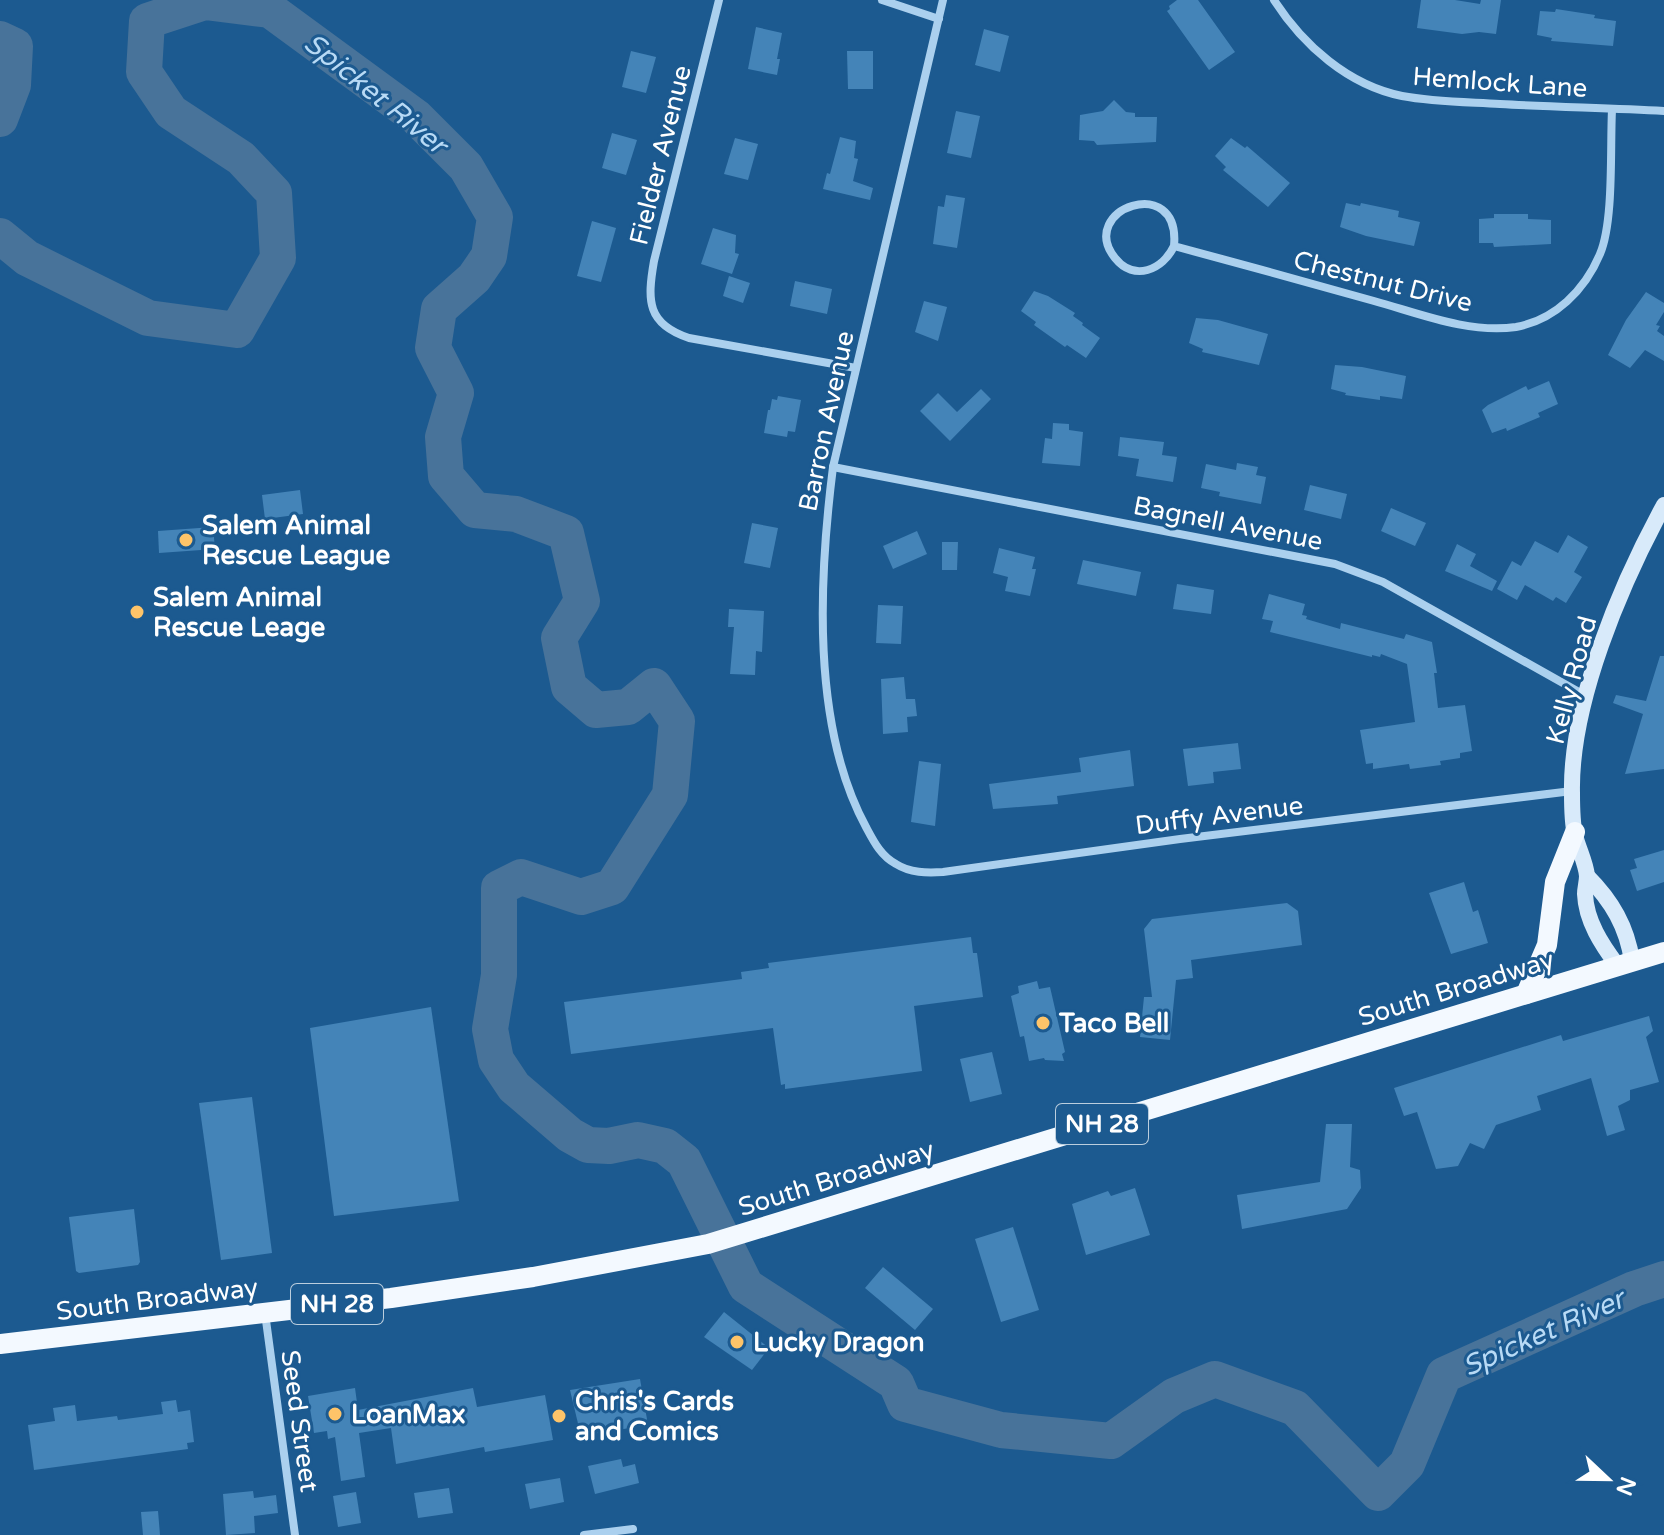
<svg xmlns="http://www.w3.org/2000/svg" width="1664" height="1535" viewBox="0 0 1664 1535" font-family="'Varela Round',sans-serif">
<style>
.lines{fill:none;stroke-linecap:round;stroke-linejoin:round}
.river{stroke:#48739a;stroke-width:36}
.building{fill:#4484b8}
.street{stroke:#abd0ee;stroke-width:8}
.secondary{stroke:#d8eafa;stroke-width:16}
.primary{stroke:#f3f9ff;stroke-width:20}
.poi-dot{fill:#fec469;stroke:#1c5a90;stroke-width:3}
.labels{text-anchor:middle;stroke-width:6;stroke-linejoin:round;paint-order:stroke}
.shield{fill:#1c5a90;stroke:#bbcede;stroke-width:2}
.shield-label{font-size:24px;font-weight:bold;fill:#fff}
.street-label{font-size:26px;fill:#fff;stroke:#1c5a90}
.poi-label{font-size:26px;font-weight:bold;fill:#fff;stroke:#1c5a90;text-anchor:start}
.water-label{font-size:28px;font-style:italic;fill:#b8daf5;stroke:#1c5a90}
</style>
<rect width="100%" height="100%" fill="#1c5a90"/>
<g class="lines">
<g class="river">
<path d="M0 39 15 46 13 85 0 119"/>
<path d="M0 236 27 258 148 318 237 330 278 258 274 193 241 158 171 112 144 72 147 21 205 2 270 10 416 117 466 167 495 217 489 256 474 278 439 309 433 348 456 393 443 437 446 476 475 510 516 514 566 533 582 601 559 638 569 687 596 710 628 707 654 686 677 721 670 795 612 887 581 897 521 877 499 888V975L490 1029 496 1060 514 1087 570 1135 588 1145 609 1146 638 1140 665 1146 684 1161 746 1286 896 1383 905 1404 1001 1430 1111 1441 1174 1396 1215 1379 1295 1408 1378 1493 1407 1464 1444 1375 1634 1289 1664 1279"/>
</g>
</g>
<g class="building">
<path d="M1177 0H1198L1235 52 1209 70 1167 11 1170 9 1169 6Z"/>
<path d="M1421 0H1455L1480 4 1481 0H1501L1496 34 1479 32 1462 34 1417 28Z"/>
<path d="M1556 9 1595 15 1594 18 1616 21 1613 46 1551 41 1552 38 1537 35 1540 11 1555 12Z"/>
<path d="M756 27 782 33 777 59H780L777 75 748 69Z"/>
<path d="M984 29 1009 36 1000 72 975 65Z"/>
<path d="M631 51 656 57 646 93 622 87Z"/>
<path d="M847 51H873V89H848Z"/>
<path d="M1114 100 1126 112 1135 113V117H1157L1156 142 1097 145 1094 141 1079 140 1080 115 1103 111Z"/>
<path d="M956 111 980 116 971 158 947 153Z"/>
<path d="M612 133 637 140 626 175 602 168Z"/>
<path d="M840 137 856 141 854 158 858 159 853 181 873 188 870 200 823 189 827 173 830 174Z"/>
<path d="M735 138 758 144 748 180 724 174Z"/>
<path d="M1231 138 1245 148 1247 146 1290 183 1268 207 1223 170 1226 167 1215 156Z"/>
<path d="M946 195 965 198 957 248 933 244 938 206 944 207Z"/>
<path d="M1346 203 1360 206 1361 203 1399 211 1398 217 1420 222 1414 246 1366 236 1340 227Z"/>
<path d="M1494 214H1528V219L1551 220V244L1494 247 1493 243H1479V219L1494 218Z"/>
<path d="M592 221 616 228 601 282 577 276Z"/>
<path d="M713 228 736 235 735 253 739 254 732 274 701 264Z"/>
<path d="M729 276 750 283 743 303 723 296Z"/>
<path d="M795 281 832 289 827 314 790 306Z"/>
<path d="M1034 291 1048 296 1075 313 1073 316 1083 323 1082 325 1100 338 1086 358 1067 345 1065 347 1034 325 1036 322 1021 311Z"/>
<path d="M1646 292 1664 303V312L1656 325 1660 326 1657 331 1664 336V361L1645 350 1630 368 1608 355 1626 320Z"/>
<path d="M924 301 947 307 938 341 915 332Z"/>
<path d="M1196 318 1218 320 1268 334 1259 365 1202 352 1203 349 1189 343Z"/>
<path d="M1335 365 1362 367 1406 376 1402 399 1380 396V400L1345 395 1346 393 1331 389Z"/>
<path d="M1549 381 1558 404 1538 413 1540 417 1507 431 1506 428 1492 433 1482 410 1488 405 1526 386 1528 390Z"/>
<path d="M981 389 991 399 950 441 920 411 938 393 957 412Z"/>
<path d="M778 396 801 400 795 432 788 431 787 437 764 433 768 410H770L772 399 777 400Z"/>
<path d="M1053 423 1069 424V430L1083 432 1080 466 1042 463 1045 438 1052 439Z"/>
<path d="M1120 437 1164 442 1162 455 1177 457 1173 482 1136 476 1139 459 1118 456Z"/>
<path d="M1237 463 1258 467 1256 475 1266 477 1261 504 1219 496 1220 492 1201 488 1206 464 1236 470Z"/>
<path d="M1310 485 1347 494 1341 519 1304 510Z"/>
<path d="M300 490 303 514 265 519 262 495Z"/>
<path d="M1391 508 1426 523 1415 546 1381 531Z"/>
<path d="M752 523 778 528 770 568 744 563Z"/>
<path d="M213 527 215 549 159 553 158 531Z"/>
<path d="M917 531 927 554 893 569 883 546Z"/>
<path d="M1568 535 1588 547 1574 572 1582 577 1566 603 1556 597 1553 601 1525 585 1517 600 1497 589 1512 561 1521 566 1535 541 1558 553Z"/>
<path d="M942 542H958L957 570H942Z"/>
<path d="M1457 544 1476 554 1470 566 1497 581 1492 591 1445 571Z"/>
<path d="M999 548 1035 557 1032 569H1036L1030 596 1005 591 1008 577 993 573Z"/>
<path d="M1083 560 1141 572 1136 596 1077 584Z"/>
<path d="M1177 584 1214 590 1211 614 1173 609Z"/>
<path d="M1269 594 1305 604 1302 615 1307 616 1306 619 1340 629 1341 623 1404 639 1406 634 1432 642 1437 673H1434L1438 708 1465 705 1472 751 1460 753V758L1440 761 1441 765 1410 769 1409 764 1373 769V763L1366 764 1360 730 1415 722 1407 664 1381 654 1380 657 1372 655V657L1270 632 1273 621 1262 619Z"/>
<path d="M878 605 903 606 901 644 876 643Z"/>
<path d="M729 609 764 611 762 652 756 651 755 675 730 674 734 627H728Z"/>
<path d="M1660 656H1664V769L1625 774 1643 714 1613 703 1616 695 1646 701Z"/>
<path d="M904 677 906 699H915L917 716 907 717 908 732 883 734 881 679Z"/>
<path d="M1238 743 1241 769 1213 772 1214 783 1188 786 1183 749Z"/>
<path d="M1130 750 1134 786 1057 796 1058 804 993 809 989 784 1081 772 1079 758Z"/>
<path d="M919 761 941 764 935 826 911 822Z"/>
<path d="M1664 850V882L1637 891 1630 870 1637 868 1634 859Z"/>
<path d="M1464 882 1473 912 1478 910 1488 943 1451 954 1429 893Z"/>
<path d="M1287 903 1298 911 1302 945 1191 960 1193 978 1176 980 1170 1040 1140 1037 1144 997H1152L1144 929 1152 919Z"/>
<path d="M971 937 973 953H977L983 997 914 1006 922 1071 785 1089V1084L781 1085 773 1028 571 1054 564 1002 742 979 741 972 769 968 768 963Z"/>
<path d="M1037 981 1039 989 1050 987 1065 1052 1062 1054 1064 1061 1045 1060 1044 1058 1029 1061 1024 1036 1020 1037 1011 996 1019 993 1018 986Z"/>
<path d="M431 1007 459 1201 334 1216 310 1028Z"/>
<path d="M1649 1016 1653 1031 1646 1037 1659 1082 1630 1090V1100L1618 1106 1625 1130 1607 1136 1591 1078 1537 1096 1541 1110 1496 1125 1484 1149 1470 1143 1458 1166 1436 1169 1417 1112 1404 1116 1394 1088 1561 1035 1563 1041Z"/>
<path d="M992 1052 1002 1094 970 1102 960 1059Z"/>
<path d="M252 1097 272 1253 221 1260 199 1103Z"/>
<path d="M1326 1124H1352L1350 1167 1360 1170 1361 1188 1347 1209 1242 1229 1237 1195 1320 1182Z"/>
<path d="M1135 1188 1150 1235 1086 1255 1072 1204 1108 1191 1111 1196Z"/>
<path d="M134 1209 140 1262 138 1265 116 1268 79 1273 76 1271 69 1217Z"/>
<path d="M1013 1227 1039 1310 1001 1322 975 1239Z"/>
<path d="M883 1267 933 1309 915 1330 865 1288Z"/>
<path d="M724 1312 769 1348 752 1370 704 1337Z"/>
<path d="M640 1379 648 1425 581 1436 570 1390Z"/>
<path d="M355 1388 358 1410 473 1388 477 1407 545 1395 553 1440 485 1452 484 1447 396 1464 391 1428 359 1433 365 1477 341 1481 335 1437 328 1439 327 1431 314 1433 308 1396Z"/>
<path d="M176 1400 178 1412 190 1410 194 1442 187 1443 188 1449 34 1470 28 1425 55 1421 53 1408 75 1405 77 1421 117 1416 118 1420 163 1414 161 1402Z"/>
<path d="M621 1459 623 1467 635 1464 639 1483 595 1494 588 1466Z"/>
<path d="M560 1478 564 1502 530 1509 525 1484Z"/>
<path d="M449 1488 453 1513 418 1518 414 1493Z"/>
<path d="M253 1491 254 1498 276 1495 278 1513 254 1516 255 1533 226 1535 223 1494Z"/>
<path d="M356 1492 361 1523 338 1527 333 1496Z"/>
<path d="M158 1511 160 1535H143L141 1512Z"/>
</g>
<g class="lines">
<g class="street">
<path d="M719 0 654 261C647 301 647 324 689 338L856 368"/>
<path d="M882 0 939 19"/>
<path d="M943 0 833 467C819 578 811 726 866 827 874 842 881 856 896 864 910 873 927 873 943 872L1180 839 1572 791"/>
<path d="M1274 0C1303 45 1348 85 1402 96 1434 102 1467 102 1500 104 1554 107 1609 108 1664 111"/>
<path d="M1174 246C1163 270 1134 282 1115 258 1076 209 1181 172 1174 246 1241 264 1307 282 1374 301 1418 313 1469 334 1516 327 1555 320 1585 290 1600 254 1614 221 1610 148 1612 110"/>
<path d="M833 467 1335 564 1383 582 1586 696"/>
<path d="M265 1313 295 1535"/>
<path d="M584 1535 633 1529"/>
</g>
<g class="secondary">
<path d="M1587 876C1612 901 1627 927 1632 961"/>
<path d="M1617 965C1602 945 1586 921 1585 894 1585 888 1587 882 1587 876 1586 863 1578 848 1575 835 1572 822 1572 806 1572 793 1570 703 1621 584 1664 505"/>
</g>
<g class="primary">
<path d="M1526 994 1547 945 1555 882 1575 832"/>
<path d="M0 1344 391 1298 533 1277 708 1244 1664 952"/>
</g>
</g>
<g class="poi-dot">
<circle cx="186" cy="540" r="8"/>
<circle cx="137" cy="612" r="8"/>
<circle cx="1043" cy="1023" r="8"/>
<circle cx="737" cy="1342" r="8"/>
<circle cx="335" cy="1414" r="8"/>
<circle cx="559" cy="1416" r="8"/>
</g>
<g class="labels">
<g class="shield">
<rect x="1056" y="1104" width="92" height="40" rx="6"/>
<rect x="291" y="1284" width="92" height="40" rx="6"/>
</g>
<g class="shield-label">
<text x="1102" y="1132">NH 28</text>
<text x="337" y="1312">NH 28</text>
</g>
<g class="street-label">
<text transform="translate(1500 82) rotate(4)" y="9">Hemlock Lane</text>
<text transform="translate(660 155) rotate(-76)" y="9">Fielder Avenue</text>
<text transform="translate(1383 281) rotate(14)" y="9">Chestnut Drive</text>
<text transform="translate(826 421) rotate(-78)" y="9">Barron Avenue</text>
<text transform="translate(1228 523) rotate(11)" y="9">Bagnell Avenue</text>
<text transform="translate(1571 680) rotate(-75)" y="9">Kelly Road</text>
<text transform="translate(1219 815) rotate(-7)" y="9">Duffy Avenue</text>
<text transform="translate(1456 988) rotate(-17)" y="9">South Broadway</text>
<text transform="translate(836 1178) rotate(-17)" y="9">South Broadway</text>
<text transform="translate(157 1299) rotate(-7)" y="9">South Broadway</text>
<text transform="translate(300 1421) rotate(82)" y="9">Seed Street</text>
</g>
<g class="poi-label">
<text x="202" y="534">Salem Animal<tspan x="202" dy="30">Rescue League</tspan></text>
<text x="153" y="606">Salem Animal<tspan x="153" dy="30">Rescue Leage</tspan></text>
<text x="1059" y="1032">Taco Bell</text>
<text x="753" y="1351">Lucky Dragon</text>
<text x="575" y="1410">Chris's Cards<tspan x="575" dy="30">and Comics</tspan></text>
<text x="351" y="1423">LoanMax</text>
</g>
<g class="water-label">
<text transform="translate(376 93) rotate(39)" y="10">Spicket River</text>
<text transform="translate(1543 1332) rotate(-24)" y="10">Spicket River</text>
</g>
</g>
<g transform="translate(1608 1479) rotate(112)" stroke="#1c5a90" stroke-width="6" paint-order="stroke">
<path d="M0-6L14 30L0 20L-14 30Z" fill="#ffffff"/>
<text y="-12" font-size="22" font-weight="bold" text-anchor="middle" fill="#ffffff">N</text>
</g>
</svg>
